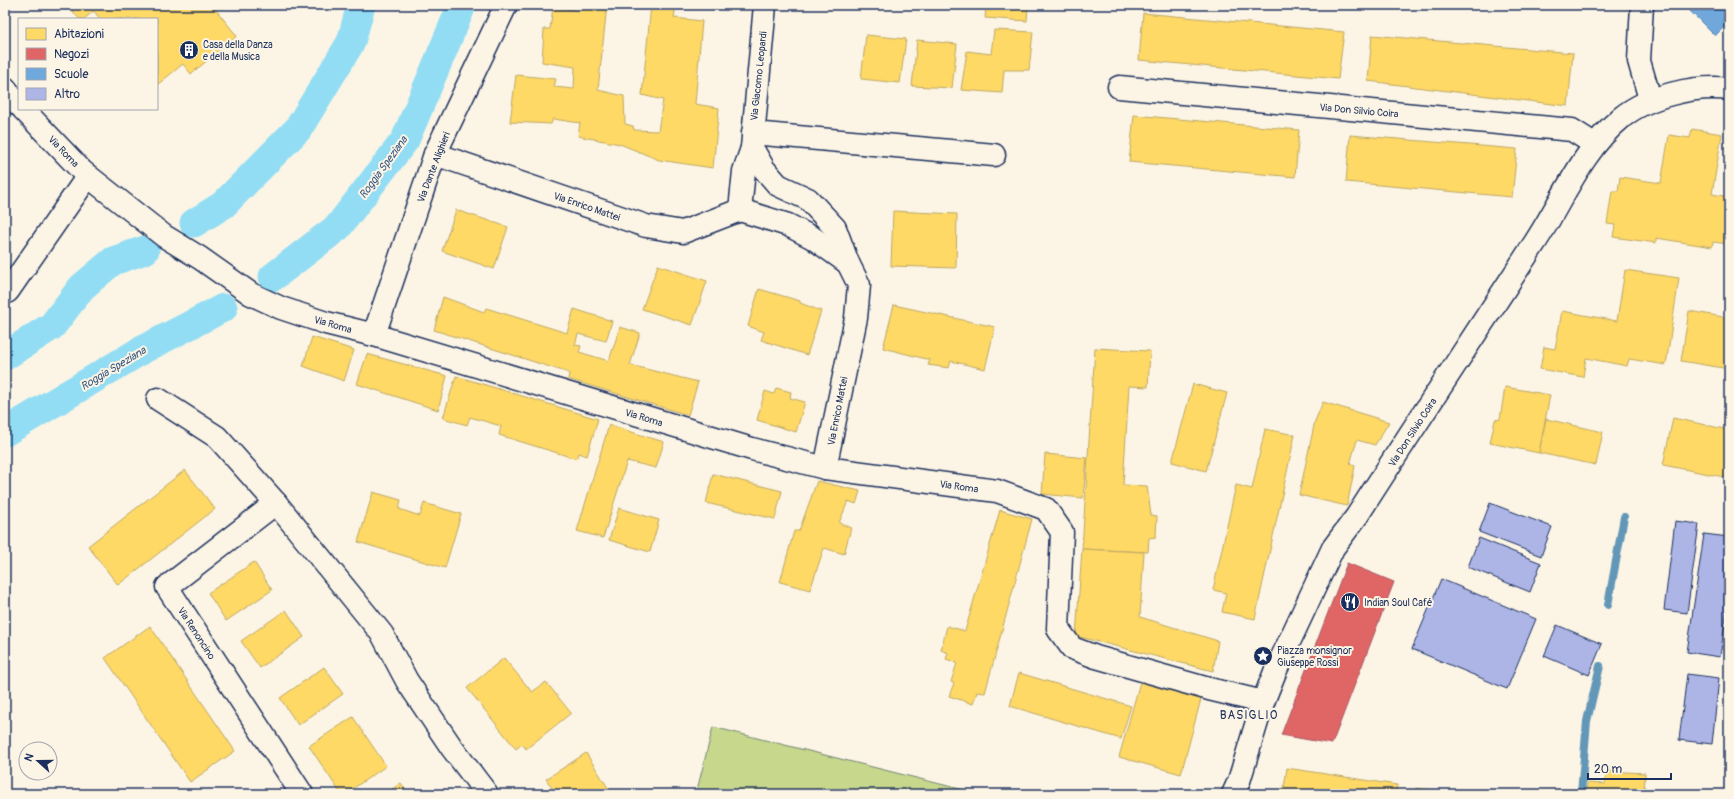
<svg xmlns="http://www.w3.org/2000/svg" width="1734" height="799" viewBox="0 0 1734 799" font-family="Pangolin,sans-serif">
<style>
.green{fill:#c7d88c;stroke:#718475}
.homes{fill:#ffd966;stroke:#bba664}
.shops{fill:#e06666;stroke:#a55664}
.schools{fill:#6fa8dc;stroke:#5684b6}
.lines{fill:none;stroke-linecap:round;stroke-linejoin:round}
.stream{stroke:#6397b8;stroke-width:8}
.canal{stroke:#93ddf4;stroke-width:29}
.building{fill:#acb5e6;stroke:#1b2f5e}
.street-casing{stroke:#1b2f5e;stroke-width:25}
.street{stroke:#fcf5e5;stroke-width:22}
.labels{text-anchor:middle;stroke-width:4;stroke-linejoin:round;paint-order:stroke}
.poi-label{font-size:10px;fill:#1b2f5e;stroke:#fcf5e5;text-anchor:start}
.street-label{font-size:10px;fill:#1b2f5e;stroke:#fcf5e5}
.water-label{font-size:11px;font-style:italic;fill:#395a84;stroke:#fcf5e5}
.quarter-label{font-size:12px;letter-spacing:1px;fill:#1b2f5e;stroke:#fcf5e5}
</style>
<rect width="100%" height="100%" fill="#fcf5e5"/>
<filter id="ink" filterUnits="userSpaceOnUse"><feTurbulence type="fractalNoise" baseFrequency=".025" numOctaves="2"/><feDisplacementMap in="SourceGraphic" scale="8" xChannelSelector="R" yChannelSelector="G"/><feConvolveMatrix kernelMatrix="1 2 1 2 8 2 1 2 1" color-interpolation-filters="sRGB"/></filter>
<g filter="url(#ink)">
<path class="green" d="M713 727 976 793V794H696Z"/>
<g class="homes">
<path d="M68 5H212L237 36 191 74 183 64 157 85V19H100L94 11 84 19H79Z"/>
<path d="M581 5H607L598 90 624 96 625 124 633 126 634 130 658 131 663 100 642 95 651 5H676L674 18 702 21 695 104 719 108 713 168 659 160 620 144 578 136 580 123 553 119 551 124 510 122 516 75 556 79 554 87 574 89 575 67 542 62 544 29H550L553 7 580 11Z"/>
<path d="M986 5H1028L1027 21 985 18Z"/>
<path d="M1514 5H1558V8Z"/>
<path d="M1143 13 1344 32 1338 79 1139 60Z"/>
<path d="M994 30 1033 32 1029 70H1004L1002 93 961 90 967 51 991 54Z"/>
<path d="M866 35 906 39 900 83 861 79Z"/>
<path d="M1372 35 1573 53 1568 106 1368 81Z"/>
<path d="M917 40 957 44 952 88 912 86Z"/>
<path d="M1134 115 1299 130 1295 177 1129 162Z"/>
<path d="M1692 129 1722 134 1712 194 1729 197V244L1713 242 1712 247 1656 238V243L1613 237 1615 225 1607 224 1612 191H1618L1620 177 1661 183 1669 135 1690 138Z"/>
<path d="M1350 135 1517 149 1512 197 1346 182Z"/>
<path d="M456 210 508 227 494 269 442 251Z"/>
<path d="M893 211 957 214 956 268 891 266Z"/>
<path d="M658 265 707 281 692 325 642 309Z"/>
<path d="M1625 270 1679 278 1666 365 1629 359 1627 366 1586 358 1583 377 1540 369 1544 347 1555 349 1562 311 1617 321Z"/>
<path d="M759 289 800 301V303L821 311 807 355 761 340 764 332 748 326Z"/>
<path d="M443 297 484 312 486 308 567 333 574 309 612 321 606 341 578 334 575 345 581 346 579 352 609 361 620 327 640 333 630 365 698 382 688 415 568 379 569 373 434 330Z"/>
<path d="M894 305 995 327 985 369 951 361 949 368 928 365 930 360 883 348Z"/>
<path d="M1689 311 1729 318V369L1681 361Z"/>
<path d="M312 337 354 350 344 381 303 366Z"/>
<path d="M1095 348 1150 351 1148 387 1129 386 1123 485 1147 486 1151 515 1157 516 1156 537 1149 538 1148 552 1082 549Z"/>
<path d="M367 354 447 376 438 410 357 384Z"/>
<path d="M456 376 598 419 587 456 579 453 577 459 499 435 501 426 470 417 467 425 443 418Z"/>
<path d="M1193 384 1227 393 1206 471 1172 462Z"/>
<path d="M1505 387 1550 395 1539 453 1490 443 1495 420 1500 419Z"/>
<path d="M776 388 791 392 790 398 805 402 796 432 757 420 765 391 774 394Z"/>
<path d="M1323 402 1389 422 1375 445 1357 440 1350 464 1355 466 1347 506 1299 495 1315 421Z"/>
<path d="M1673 418 1729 430V478L1663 465Z"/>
<path d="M1546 419 1603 432 1596 465 1539 453Z"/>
<path d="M609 425 664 442 656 468 627 461 603 538 577 531Z"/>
<path d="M1265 429 1295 435 1255 619 1222 612 1226 593 1213 590 1236 485 1252 489Z"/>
<path d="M1045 454 1087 458 1083 498 1042 494Z"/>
<path d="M185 470 215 509 118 585 88 546Z"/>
<path d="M713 474 782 491 775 519 706 503Z"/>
<path d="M817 481 860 491 856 504 848 501 839 523 851 528 844 554 824 548 810 590 780 582 794 531H799Z"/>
<path d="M373 492 401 500 399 509 420 516 424 503 461 514 445 568 358 542Z"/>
<path d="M619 508 659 520 650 552 609 540Z"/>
<path d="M1000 510 1032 519 985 693 977 692 973 704 949 696 954 683 951 682 957 663 946 659 948 653 941 650 947 626 965 631Z"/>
<path d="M1082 549 1144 552 1140 617 1218 641 1213 671 1076 636Z"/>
<path d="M254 562 272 590 226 621 208 593Z"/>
<path d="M286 610 304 637 260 668 241 641Z"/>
<path d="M150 626 235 751 190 782 105 658Z"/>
<path d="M504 658 532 692 546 682 571 713 526 749 522 744 516 749 467 688Z"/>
<path d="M324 667 343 694 298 725 280 698Z"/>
<path d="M1019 673 1131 706 1121 739 1010 706Z"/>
<path d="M1140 682 1201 699 1181 774 1119 757Z"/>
<path d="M353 717 386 766 345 794H341L309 746Z"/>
<path d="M586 753 612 794H556L546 779Z"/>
<path d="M1287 768 1397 785 1396 794H1283Z"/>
<path d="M1607 771 1645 773 1644 794H1586L1587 783 1605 784Z"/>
<path d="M401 783 408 794H385Z"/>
<path d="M1416 788 1457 794H1415Z"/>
<path d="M261 789 264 794H253Z"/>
</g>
<path class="shops" d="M1347 563 1394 582 1332 744 1281 735Z"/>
<path class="schools" d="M1684 5H1729V22L1715 36Z"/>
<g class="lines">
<g class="stream">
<path d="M1608 605 1624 517"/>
<path d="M1581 794 1587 721 1600 666"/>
</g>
<g class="canal">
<path d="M194 223 223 205 298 129 351 42 361 5"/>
<path d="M273 277 338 227 405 140 462 5"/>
<path d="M5 356 52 326 82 287 113 261 145 250"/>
<path d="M5 432 142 350 223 308"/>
</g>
</g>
<g class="building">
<path d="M1490 503 1552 527 1541 556 1479 532Z"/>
<path d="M1675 521 1699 524 1687 613 1664 610Z"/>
<path d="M1704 534 1729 537V595L1720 657 1687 652Z"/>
<path d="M1479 538 1541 563 1530 592 1468 567Z"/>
<path d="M1441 579 1536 619 1507 689 1412 649Z"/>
<path d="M1557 625 1602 644 1589 675 1544 656Z"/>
<path d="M1687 674 1719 678 1712 744 1679 740Z"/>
</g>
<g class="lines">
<defs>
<g id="street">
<path d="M1642 5 1639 61 1650 99"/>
<path d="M1119 87 1572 130 1594 144"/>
<path d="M5 88 19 105"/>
<path d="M23 109 83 172 164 236 200 258 251 294 281 308 326 323 374 335 752 449 825 468 997 491 1046 509 1062 532 1058 629 1072 648 1096 657 1209 689 1263 702"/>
<path d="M753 133 994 155"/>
<path d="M752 148 764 169 778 185 808 199 835 228 848 263 859 285 856 318 825 468"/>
<path d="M435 154 646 226 683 232 740 210 744 171 752 148 765 5"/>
<path d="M740 210 788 225 813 238 848 263"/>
<path d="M5 293 8 291 88 176"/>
<path d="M374 335 435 154 506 5"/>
<path d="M158 399 217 437 276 503 382 634 407 681 452 748 487 794"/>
<path d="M276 503 167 587 302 794"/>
<path d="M1233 794 1239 781 1263 702 1275 672 1333 548 1357 516C1415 425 1475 335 1534 244 1562 202 1581 151 1621 118 1647 96 1695 85 1729 89"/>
</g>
</defs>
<use href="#street" class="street-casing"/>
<use href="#street" class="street"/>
</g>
</g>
<defs>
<symbol id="building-disc" viewBox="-11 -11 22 22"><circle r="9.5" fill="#1b2f5e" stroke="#fcf5e5"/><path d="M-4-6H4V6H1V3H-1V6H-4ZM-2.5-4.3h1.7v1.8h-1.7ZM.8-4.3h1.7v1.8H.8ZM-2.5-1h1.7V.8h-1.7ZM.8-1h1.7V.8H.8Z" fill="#fff"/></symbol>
<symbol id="restaurant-disc" viewBox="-11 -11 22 22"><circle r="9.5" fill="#1b2f5e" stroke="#fcf5e5"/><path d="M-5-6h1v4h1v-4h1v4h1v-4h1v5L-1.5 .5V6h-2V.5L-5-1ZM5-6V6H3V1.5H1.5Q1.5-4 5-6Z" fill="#fff"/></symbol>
<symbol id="sight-disc" viewBox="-11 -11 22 22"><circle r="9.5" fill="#1b2f5e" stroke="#fcf5e5"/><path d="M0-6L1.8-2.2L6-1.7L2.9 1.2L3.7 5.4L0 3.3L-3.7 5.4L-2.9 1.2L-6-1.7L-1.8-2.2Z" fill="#fff"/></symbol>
</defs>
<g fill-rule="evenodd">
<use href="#building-disc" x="178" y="39" width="22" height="22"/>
<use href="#restaurant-disc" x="1339" y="591" width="22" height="22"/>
<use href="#sight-disc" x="1252" y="645" width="22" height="22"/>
</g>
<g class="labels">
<g class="poi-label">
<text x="203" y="48">Casa della Danza<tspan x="203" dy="12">e della Musica</tspan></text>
<text x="1364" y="606">Indian Soul Café</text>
<text x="1277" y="654">Piazza monsignor<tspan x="1277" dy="12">Giuseppe Rossi</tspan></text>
</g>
<g class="street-label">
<text transform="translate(758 76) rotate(-84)" y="4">Via Giacomo Leopardi</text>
<text transform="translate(1359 110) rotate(5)" y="4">Via Don Silvio Coira</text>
<text transform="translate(64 151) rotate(46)" y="4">Via Roma</text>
<text transform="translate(433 167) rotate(-69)" y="4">Via Dante Alighieri</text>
<text transform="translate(587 206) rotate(19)" y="4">Via Enrico Mattei</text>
<text transform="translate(333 324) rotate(16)" y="4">Via Roma</text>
<text transform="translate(837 411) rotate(-79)" y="4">Via Enrico Mattei</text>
<text transform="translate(644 417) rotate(17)" y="4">Via Roma</text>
<text transform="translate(1412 432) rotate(-57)" y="4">Via Don Silvio Coira</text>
<text transform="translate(959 486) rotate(8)" y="4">Via Roma</text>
<text transform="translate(197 633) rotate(57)" y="4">Via Renoncino</text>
</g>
<g class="water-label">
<text transform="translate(383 167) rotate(-54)" y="4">Roggia Speziana</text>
<text transform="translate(113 368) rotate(-31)" y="4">Roggia Speziana</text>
</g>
<g class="quarter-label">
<text x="1249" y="719">BASIGLIO</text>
</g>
</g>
<rect width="1734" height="799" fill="none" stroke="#fcf5e5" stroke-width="20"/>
<rect x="10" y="10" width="1714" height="779" fill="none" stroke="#1b2f5e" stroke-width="1.5" filter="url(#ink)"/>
<rect x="18" y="18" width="140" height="92" fill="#fcf5e5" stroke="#a2a6af"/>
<rect x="26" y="28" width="20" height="12" fill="#ffd966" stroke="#a2a6af"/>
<text x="54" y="38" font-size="12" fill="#1b2f5e">Abitazioni</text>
<rect x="26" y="48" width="20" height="12" fill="#e06666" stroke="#a2a6af"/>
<text x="54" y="58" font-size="12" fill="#1b2f5e">Negozi</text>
<rect x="26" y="68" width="20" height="12" fill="#6fa8dc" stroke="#a2a6af"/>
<text x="54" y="78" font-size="12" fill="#1b2f5e">Scuole</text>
<rect x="26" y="88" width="20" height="12" fill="#acb5e6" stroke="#a2a6af"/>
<text x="54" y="98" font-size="12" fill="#1b2f5e">Altro</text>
<g transform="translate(38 761) rotate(291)"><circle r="19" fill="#fcf5e5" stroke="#a2a6af"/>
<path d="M0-3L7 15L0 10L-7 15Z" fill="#1b2f5e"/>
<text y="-6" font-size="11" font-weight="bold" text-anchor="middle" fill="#1b2f5e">N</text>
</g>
<path d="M1588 773v6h83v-6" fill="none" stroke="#1b2f5e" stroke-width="2"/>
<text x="1594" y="773" font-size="12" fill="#1b2f5e" stroke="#fcf5e5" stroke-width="3" paint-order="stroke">20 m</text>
</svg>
